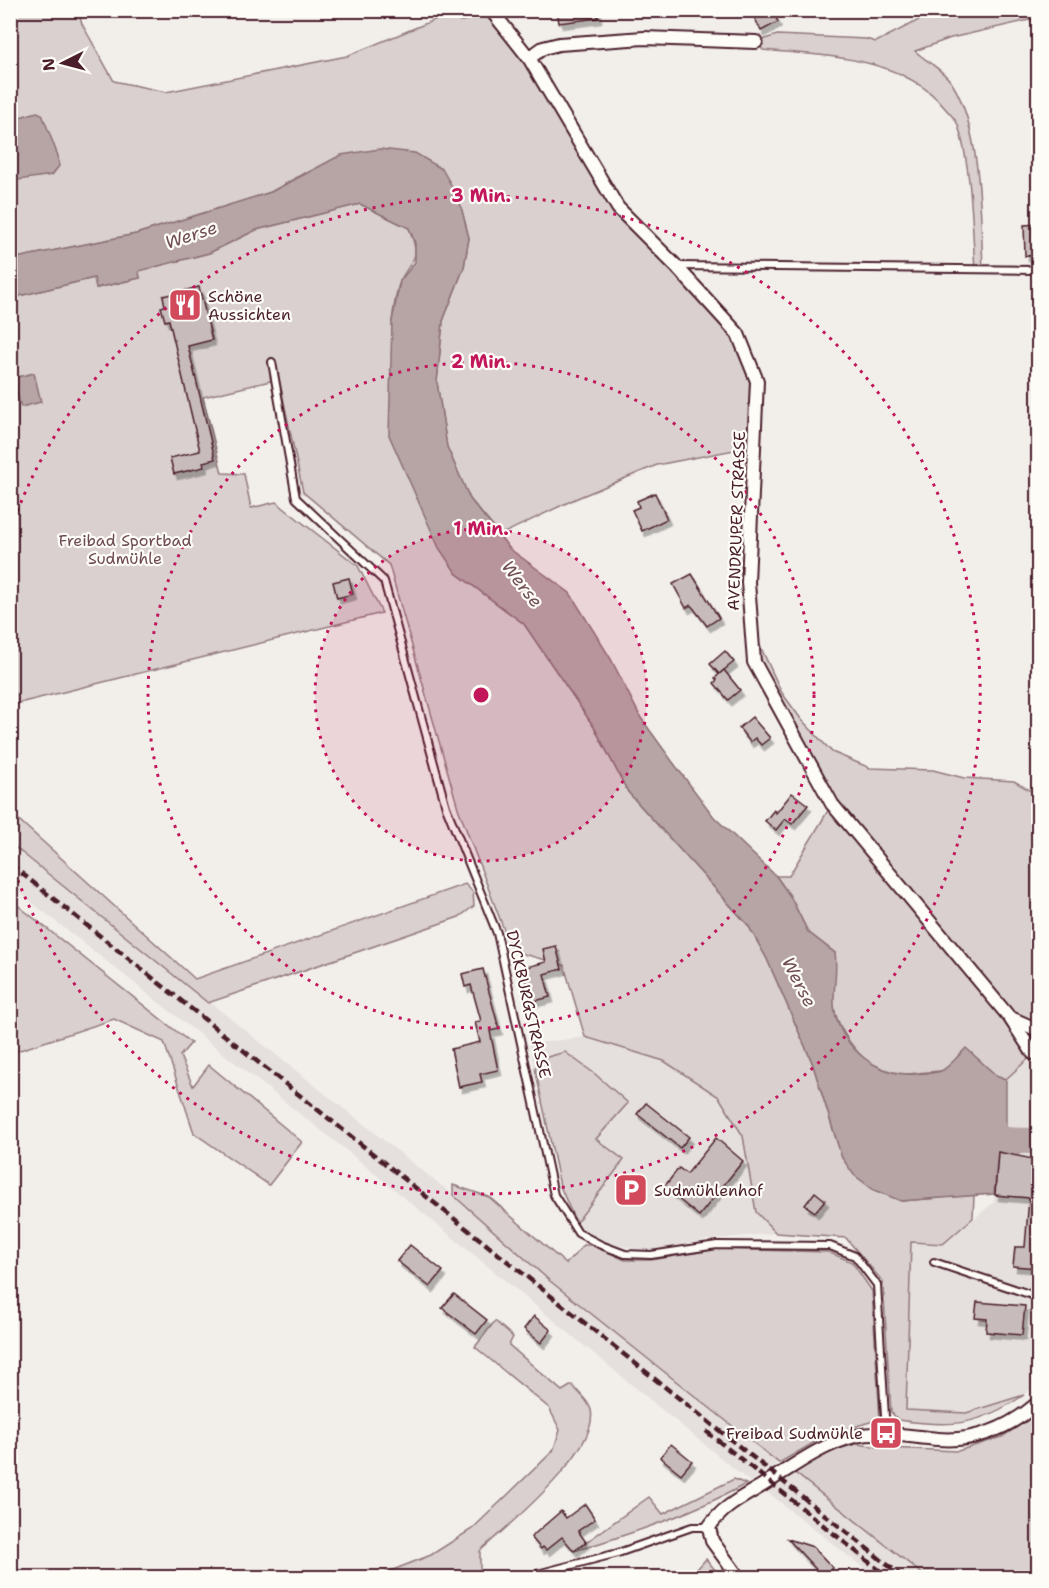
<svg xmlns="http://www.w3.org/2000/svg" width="1049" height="1588" viewBox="0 0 1049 1588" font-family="'Shantell Sans',sans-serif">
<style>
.built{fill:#e5dfdd}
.green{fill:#d9d0cf;stroke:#92787d;stroke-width:1.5}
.water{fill:#b7a5a6;stroke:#8b6f75;stroke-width:1.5}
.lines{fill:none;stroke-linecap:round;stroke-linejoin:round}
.river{stroke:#b7a5a6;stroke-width:26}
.building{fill:#c8bbbb;stroke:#4a1f2b;stroke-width:1.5;filter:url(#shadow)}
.lane-casing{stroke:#4a1f2b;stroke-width:10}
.street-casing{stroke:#4a1f2b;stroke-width:16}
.lane{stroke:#fdfcf7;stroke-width:6}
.street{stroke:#fdfcf7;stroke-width:12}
.rail{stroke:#4a1f2b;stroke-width:4.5;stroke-dasharray:9 4.5;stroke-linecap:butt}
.ring{fill:none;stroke:#c2185b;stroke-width:3;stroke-dasharray:3 6}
.labels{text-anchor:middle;stroke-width:4.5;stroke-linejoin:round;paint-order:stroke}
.poi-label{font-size:16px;fill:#4a1f2b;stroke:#fdfcf7;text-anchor:start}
.street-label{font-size:16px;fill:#4a1f2b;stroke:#fdfcf7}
.park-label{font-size:16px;fill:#6e4b54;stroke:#fdfcf7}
.water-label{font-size:18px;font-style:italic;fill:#704e56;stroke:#fdfcf7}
.centre{fill:#c2185b;stroke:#fdfcf7;stroke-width:3}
.ring-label{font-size:18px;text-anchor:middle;font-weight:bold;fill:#c2185b;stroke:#fdfcf7;stroke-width:4.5;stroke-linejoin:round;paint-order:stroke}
</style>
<defs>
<filter id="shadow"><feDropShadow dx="3.5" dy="5.5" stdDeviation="0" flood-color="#0004"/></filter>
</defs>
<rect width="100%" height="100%" fill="#f2efeb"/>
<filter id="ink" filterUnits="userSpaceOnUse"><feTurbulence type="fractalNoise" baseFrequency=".0167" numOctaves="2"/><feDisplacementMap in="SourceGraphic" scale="12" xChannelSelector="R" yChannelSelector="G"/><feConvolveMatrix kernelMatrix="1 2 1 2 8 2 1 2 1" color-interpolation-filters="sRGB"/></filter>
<g filter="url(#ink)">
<g class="built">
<path d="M10 844 453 1195 550 1281 779 1463 750 1482 356 1158 11 886Z"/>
<path d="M585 1037 664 1061 719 1097 743 1136 756 1212 776 1233 714 1239 646 1251 608 1243 594 1238 576 1223 560 1186 529 1044Z"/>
<path d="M1038 1050V1125L1032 1128 1030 1156 1038 1159V1384L1024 1395 966 1413 906 1410 910 1243 943 1245 994 1202 999 1152 1020 1154 1023 1130 1007 1128V1078Z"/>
<path d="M794 1472 926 1577H875L767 1492Z"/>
</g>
<g class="green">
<path d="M976 10 1038 11V18L951 38 915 51C926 61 946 72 953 85 981 130 981 218 983 271H975C972 223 972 171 958 125 956 119 949 113 944 107 903 56 824 56 763 50L756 42 777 35 866 39 876 42 927 16 925 11Z"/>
<path d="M10 11H78L82 24 114 81 166 92 347 56 439 18 462 21 494 13 618 208 738 334 757 381 755 446 657 465 575 499 500 535 470 499 447 447 437 382 443 321 464 267 469 238 459 199 304 173 271 192 136 234 11 259Z"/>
<path d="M360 204 409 228C423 265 410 256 399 284 395 296 394 308 392 321L456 573 524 624 594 727 628 792 748 925 767 959 812 1062 842 1158 901 1201 974 1195 973 1218 943 1244 911 1242 906 1410 966 1413 1024 1395C978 1426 952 1428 898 1420L891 1412 883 1282 846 1238 776 1233 756 1212 743 1136 719 1097 664 1061 585 1037 564 965 512 951 458 808 389 565 303 492 279 379 203 397 222 473 244 474 251 508 276 502 358 566 382 613 11 705 10 298 94 278 97 288 140 278 138 271 209 253 256 230Z"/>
<path d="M749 622 782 693 801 719 832 752 870 768 933 770 964 778 1014 781 1038 795V1050L1006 1079C986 1074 962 1071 942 1071 927 1071 912 1075 897 1074 864 1070 838 1033 833 1003 830 986 837 970 835 953L808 932 790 896 776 876H789L832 804 754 662Z"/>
<path d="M10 812 195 979 465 884 473 892 474 906 459 917 208 1003 11 844Z"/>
<path d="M11 900 191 1043 180 1056 193 1086 209 1065 302 1142 269 1185 194 1133 164 1042 114 1019 11 1053Z"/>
<path d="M565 1052 595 1074 628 1103 596 1139 624 1160 576 1223 560 1186 535 1068 544 1058Z"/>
<path d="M453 1185 489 1197 566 1264 584 1245H593L625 1260H651L718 1249 828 1252 852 1262 872 1291 880 1419 827 1435 779 1463 550 1281 453 1195Z"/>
<path d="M495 1321 513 1337 509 1345 562 1391 572 1385C578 1392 589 1401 591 1410 600 1451 507 1526 480 1551V1577H375L431 1555 472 1529 553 1451 560 1430 549 1408 475 1347Z"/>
<path d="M1038 1413V1577H926L794 1472 829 1451 857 1444 886 1448 958 1451 1002 1437Z"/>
<path d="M734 1479 746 1484C691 1514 634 1533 574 1551L649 1497 663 1514Z"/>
<path d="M706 1559 721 1577H690Z"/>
</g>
<g class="water">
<path d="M37 112 42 114 58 156 59 166 52 175 11 181 12 127 17 118Z"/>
<path d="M380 149 415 153 442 169 459 199 469 238 464 267 443 321 437 382 447 447 470 499 510 549 570 593 611 659 641 718 672 761 714 817 776 876 790 896 808 932 835 953C839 978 828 1001 839 1026 855 1060 888 1079 925 1073 930 1073 938 1073 943 1070 951 1065 959 1055 966 1048L998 1077 1006 1079V1128L1022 1130 1019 1154 998 1152 994 1194 901 1201 874 1190 854 1175 842 1158 812 1062 767 959 748 925 628 792 594 727 524 624 456 573 439 548 389 435 392 321 400 281 415 262V243L409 228 360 204 256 230 209 253 139 271 140 278 96 288 94 278 11 298V259L136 234 271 192 341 155Z"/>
<path d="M34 373 41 402 21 407 13 378Z"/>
</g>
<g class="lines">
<path class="river" d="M987 1140 1038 1141"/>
</g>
<g class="building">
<path d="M557 10H598V18L559 23Z"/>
<path d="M751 10H772L778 22 761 31Z"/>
<path d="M1038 224V255L1025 256 1024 225Z"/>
<path d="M199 287 212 340 188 346 215 459 203 462 204 467 174 474 170 458 200 451 169 320 165 321 161 307 165 306 163 296Z"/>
<path d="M655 493 667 519 642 531 632 510 639 507 637 501Z"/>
<path d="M692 574 719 618 707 626 691 605 686 608 673 584Z"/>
<path d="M349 578 353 594 337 598 333 582Z"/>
<path d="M725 651 734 662 719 674 710 664Z"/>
<path d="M724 670 740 690 728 700 714 683 717 680 715 678Z"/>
<path d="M752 717 770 738 761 745 755 738 750 742 739 728Z"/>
<path d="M792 793 808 805 792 824 785 819 776 830 765 821 774 810 776 813Z"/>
<path d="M556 946 562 969 544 974 550 997 531 1002 523 968 546 962 543 949Z"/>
<path d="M483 969 499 1029 490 1031 498 1070 480 1074 482 1082 459 1087 451 1049 480 1042 475 1022 481 1021 471 985 465 987 462 974Z"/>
<path d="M646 1103 689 1137 680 1148 637 1114Z"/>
<path d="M716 1138 743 1161 699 1216 664 1187 679 1168 687 1174Z"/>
<path d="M998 1152 1033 1159V1167L1038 1168V1268L1013 1266 1015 1247H1025L1029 1198 995 1195Z"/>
<path d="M815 1192 825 1200 815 1212 805 1205Z"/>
<path d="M410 1245 443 1271 430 1287 397 1261Z"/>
<path d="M454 1294 487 1320 476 1334 442 1308Z"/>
<path d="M977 1302 1025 1306 1022 1335 986 1332 987 1319 975 1318Z"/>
<path d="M534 1316 551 1330 541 1343 524 1329Z"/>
<path d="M671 1444 692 1461 681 1474 660 1457Z"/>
<path d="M585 1504 595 1519 578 1531 586 1542 574 1551 562 1537 546 1550 543 1547 541 1549 531 1537 561 1511 566 1518Z"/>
<path d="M788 1539 813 1547 833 1568 823 1577Z"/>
</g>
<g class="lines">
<defs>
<g id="lane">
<path d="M676 266 1038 270"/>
<path d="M272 362 296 498 384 581 446 807 497 933 554 1195 578 1233 601 1245 625 1254 651 1255 717 1245 830 1246 855 1256 877 1285 886 1433"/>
<path d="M934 1262 1038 1297"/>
<path d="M522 1578 618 1553 692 1527H709"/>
</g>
<g id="street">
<path d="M491 10 529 58 618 208 676 266 738 334 757 381 748 582 754 662 832 804 1010 1018 1033 1053"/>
<path d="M529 58 543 48 559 44 644 38 756 42"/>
<path d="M1011 1018 1038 1030"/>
<path d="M739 1578 712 1541 709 1527C724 1505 744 1497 766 1483 795 1465 821 1445 855 1436 883 1430 910 1437 938 1439 977 1442 1009 1428 1038 1403"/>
</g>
</defs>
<use href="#lane" class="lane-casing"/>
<use href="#street" class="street-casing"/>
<use href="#lane" class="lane"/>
<use href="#street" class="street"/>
<g class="rail">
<path d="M10 864 904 1578"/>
<path d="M706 1431 889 1578"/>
</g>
</g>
</g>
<circle cx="481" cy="695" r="166" fill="#c2185b" fill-opacity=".12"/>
<g class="ring">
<circle cx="481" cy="695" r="166"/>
<circle cx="481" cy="695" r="333"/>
<path d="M11 528A499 499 0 1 1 11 862"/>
</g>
<defs>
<symbol id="restaurant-square" viewBox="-11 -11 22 22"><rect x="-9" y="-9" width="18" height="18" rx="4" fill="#d1495b" stroke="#fdfcf7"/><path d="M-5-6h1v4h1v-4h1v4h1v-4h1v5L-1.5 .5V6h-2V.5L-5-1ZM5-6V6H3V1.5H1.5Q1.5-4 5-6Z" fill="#fff"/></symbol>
<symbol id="parking-square" viewBox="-11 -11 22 22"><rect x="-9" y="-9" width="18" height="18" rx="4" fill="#d1495b" stroke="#fdfcf7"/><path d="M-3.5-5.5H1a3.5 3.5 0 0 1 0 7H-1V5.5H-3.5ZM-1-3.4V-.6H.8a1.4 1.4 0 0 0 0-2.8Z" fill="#fff"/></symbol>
<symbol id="bus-square" viewBox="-11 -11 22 22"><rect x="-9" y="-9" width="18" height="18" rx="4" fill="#d1495b" stroke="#fdfcf7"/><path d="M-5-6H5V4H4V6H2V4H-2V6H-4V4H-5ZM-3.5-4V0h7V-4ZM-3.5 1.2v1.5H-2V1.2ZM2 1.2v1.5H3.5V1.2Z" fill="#fff"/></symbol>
</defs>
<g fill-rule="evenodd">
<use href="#restaurant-square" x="166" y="286" width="38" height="38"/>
<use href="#parking-square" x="612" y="1171" width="38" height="38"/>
<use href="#bus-square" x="867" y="1414" width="38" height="38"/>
</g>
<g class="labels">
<g class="poi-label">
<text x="208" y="302">Schöne<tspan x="208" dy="18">Aussichten</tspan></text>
<text x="654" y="1196">Sudmühlenhof</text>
<text x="863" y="1439" text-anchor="end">Freibad Sudmühle</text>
</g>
<g class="street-label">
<text transform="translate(736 521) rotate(-88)" y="6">AVENDRUPER STRASSE</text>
<text transform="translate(529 1004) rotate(77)" y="6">DYCKBURGSTRASSE</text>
</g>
<g class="park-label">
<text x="125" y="546">Freibad Sportbad<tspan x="125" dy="18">Sudmühle</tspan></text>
</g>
<g class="water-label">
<text transform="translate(191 235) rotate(-18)" y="6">Werse</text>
<text transform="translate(522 584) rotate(52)" y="6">Werse</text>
<text transform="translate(799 982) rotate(63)" y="6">Werse</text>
</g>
</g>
<circle cx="481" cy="695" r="9" class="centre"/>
<g class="ring-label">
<text x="481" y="202">3 Min.</text>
<text x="481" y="368">2 Min.</text>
<text x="481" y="535">1 Min.</text>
</g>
<rect width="1049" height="1588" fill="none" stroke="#fdfcf7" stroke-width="36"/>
<rect x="18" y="18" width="1013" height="1552" fill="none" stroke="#4a1f2b" stroke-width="2" filter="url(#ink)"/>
<g transform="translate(63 63) rotate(264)" stroke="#fdfcf7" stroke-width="4.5" paint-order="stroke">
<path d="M0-4.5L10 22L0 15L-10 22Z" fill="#4a1f2b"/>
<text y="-9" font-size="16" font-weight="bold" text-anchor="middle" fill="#4a1f2b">N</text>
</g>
</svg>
